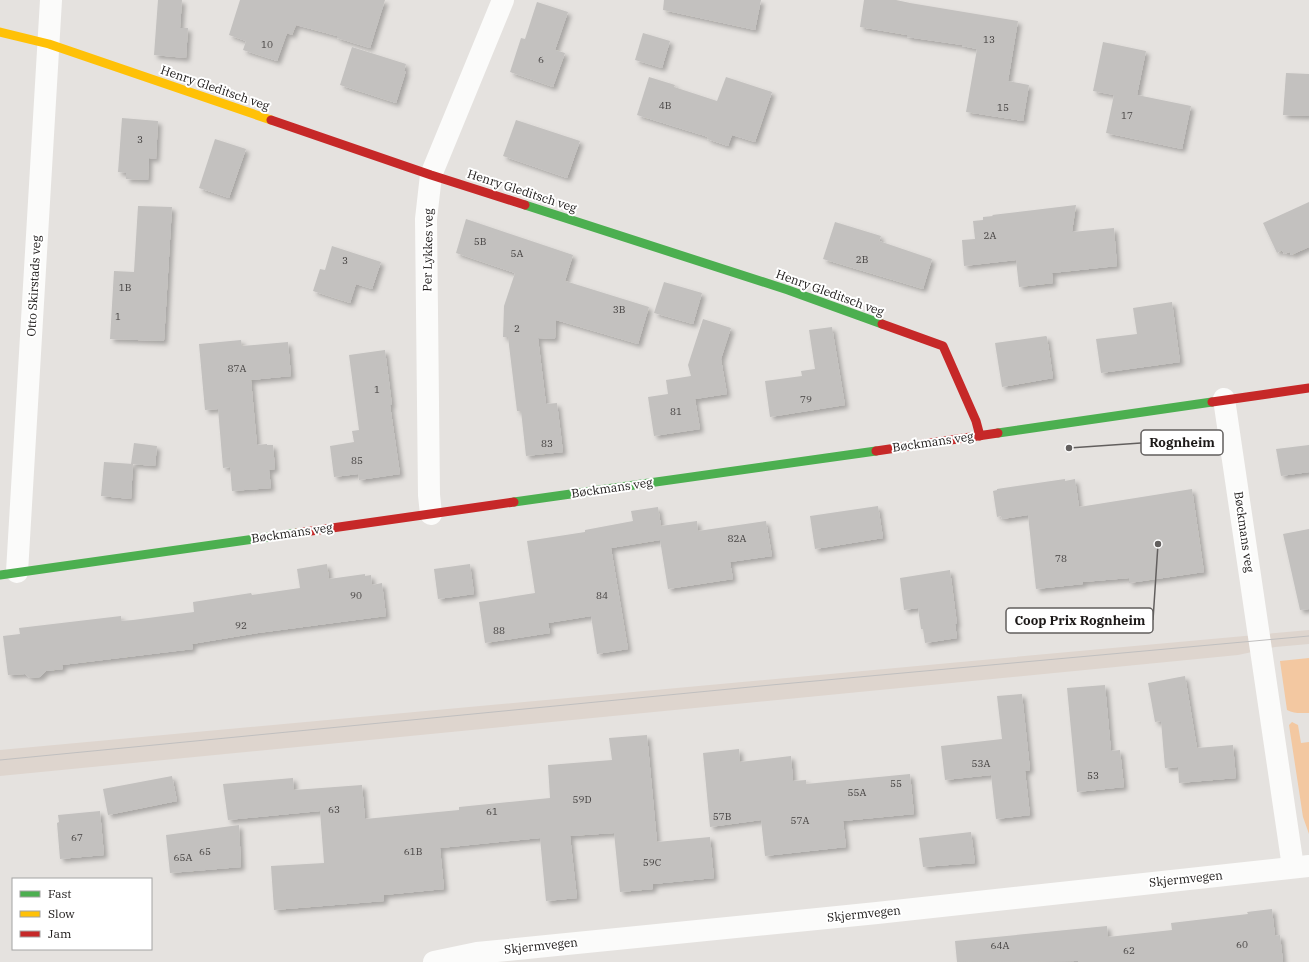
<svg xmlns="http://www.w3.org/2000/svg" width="1309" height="962" viewBox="0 0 1309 962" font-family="'IBM Plex Serif',serif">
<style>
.built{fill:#ded5ce}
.green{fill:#f3c8a1}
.building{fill:#c3c1bf;filter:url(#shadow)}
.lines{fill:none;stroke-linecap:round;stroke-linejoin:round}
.street{stroke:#fbfbfa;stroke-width:22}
.fast{stroke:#4caf50;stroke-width:9}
.slow{stroke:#ffc107;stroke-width:9}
.jam{stroke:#c62828;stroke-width:9}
.tram{stroke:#c0bfbf;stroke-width:1}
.labels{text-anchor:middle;stroke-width:4;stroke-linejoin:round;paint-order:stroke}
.number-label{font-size:10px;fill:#464342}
.street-label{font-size:12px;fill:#1c1918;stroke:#fff}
.leader{fill:none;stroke:#625f5e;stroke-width:1.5}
.callout-dot{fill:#625f5e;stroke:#fff;stroke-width:1.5}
.callout{fill:#fff;stroke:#625f5e;stroke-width:1.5}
.callout-label{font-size:13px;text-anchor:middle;font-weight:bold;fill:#1c1918}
</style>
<defs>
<filter id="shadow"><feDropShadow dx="3.5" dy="3.5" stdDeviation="2" flood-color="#0004"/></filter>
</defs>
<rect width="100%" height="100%" fill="#e5e2df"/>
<path class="built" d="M1309 630V644L1275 647 1238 655 0 776V750Z"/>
<g class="green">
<path d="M1309 658V713C1301 713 1294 714 1287 710L1280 661Z"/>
<path d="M1292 722 1298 725 1301 743 1309 742V834L1303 817 1289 725Z"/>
</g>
<g class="building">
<path d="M158 0H182L180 28H188L186 58 154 55Z"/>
<path d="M240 0H385L370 48 337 38V36L296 25 292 35 287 33 277 61 243 50 246 41 229 35Z"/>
<path d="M664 0H761L755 30 663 10Z"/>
<path d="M864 0H896L910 3 1018 21 1008 81 1029 85 1023 121 966 112 977 49 962 46V45L907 37V35L860 27Z"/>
<path d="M537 2 568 12 555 50 565 53 553 87 510 72 521 38 525 39Z"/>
<path d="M643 33 670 41 662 68 635 60Z"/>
<path d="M1103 42 1146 51 1137 95 1191 106 1182 149 1106 133 1114 95 1093 91Z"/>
<path d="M352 47 406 64 404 71H406L396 103 340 85Z"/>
<path d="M1286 73 1309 74V116L1283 115Z"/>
<path d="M649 77 675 85 674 87 717 101 726 77 772 92 755 142 732 135 728 146 707 139 708 137 637 115Z"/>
<path d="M122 118 158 121 156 159 149 158 148 180 126 179V173L118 172Z"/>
<path d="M516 120 580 141 567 178 503 156Z"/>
<path d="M215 139 246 149 229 198 199 188Z"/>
<path d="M1309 202V247L1291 255 1290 252 1284 254 1282 250 1277 253 1263 223Z"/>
<path d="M1076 205 1072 232 1114 228 1117 266 1052 273 1053 283 1019 287 1016 260 964 266 962 240 975 239 973 221 983 220V217L993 216 992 215Z"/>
<path d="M138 206 172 207 164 341 110 339 114 271 134 272Z"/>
<path d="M466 219 573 255 565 281 649 307 638 344 556 320 555 339 538 338 546 404 557 403 563 452 526 456 521 411H517L508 337H503L504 306 515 273 456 253Z"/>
<path d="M835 222 881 236 879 241 932 259 923 289 823 259Z"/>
<path d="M332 246 381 262 372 289 356 284 350 303 313 291 320 269 325 270Z"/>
<path d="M664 282 702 293 693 324 654 313Z"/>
<path d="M1172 302 1180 362 1101 373 1096 339 1137 334 1133 308Z"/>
<path d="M703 319 731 328 721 359 727 394 695 399 700 429 654 436 648 397 668 394 666 380 691 376 688 365Z"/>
<path d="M832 327 845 405 770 417 765 381 802 376 801 371 815 369 809 330Z"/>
<path d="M1046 336 1047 337 1053 378 1002 387 995 343Z"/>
<path d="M241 340 242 346 288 342 291 376 251 380 257 445 267 444V445H273L275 469 269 470 271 488 232 491 230 467 223 468 218 409 205 410 199 344Z"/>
<path d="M385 350 392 405H390L400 474 359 480 358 474 334 477 330 446 354 442 352 431 359 430 349 355Z"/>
<path d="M134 443 157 446 155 466 131 464Z"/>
<path d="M1309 445V472L1281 476 1276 449Z"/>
<path d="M104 462 133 464 131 499 101 496Z"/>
<path d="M1065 479V481L1075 479 1079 507 1192 489 1204 572 1129 583V578L1083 582V584L1036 589 1028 515 1002 519 1001 516 997 517 993 491 997 490V489Z"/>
<path d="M878 506 883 538 815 549 810 516Z"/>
<path d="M658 507 661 526 697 521 698 531 766 521 772 556 730 562 733 579 668 589 660 540 611 548 628 649 597 654 591 616 548 623 550 633 485 643 479 602 535 593 527 541 585 532V530L633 521 631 511Z"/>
<path d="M1309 529V609L1300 610 1283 534Z"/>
<path d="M327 564 329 579 365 574V576L371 575 372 585 382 583 386 616 258 633 192 644 193 649 62 665 63 669 46 671 40 677 30 678 25 674 8 675 3 636 20 634 19 628 121 616V621L133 620 194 612 193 602 251 593 252 595 300 588 297 569Z"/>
<path d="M470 564 474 594 438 599 434 569Z"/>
<path d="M950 570 957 624H955L957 638 925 643 923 629H921L918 608 904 610 900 578Z"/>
<path d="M1185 676 1197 748 1233 745 1236 778 1179 783 1178 767 1165 768 1161 721 1155 722 1148 683Z"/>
<path d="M1105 685 1111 751 1120 750 1124 787 1077 792 1067 688Z"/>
<path d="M1022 694 1030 770 1025 771 1030 815 996 819 991 775 945 780 941 746 1002 739 997 696Z"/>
<path d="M647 735 657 842 710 837 714 878 653 884V889L620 892 614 833 570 836 577 898 546 901 540 838 440 848 444 889 384 895V901L274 910 271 866 324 863 320 811 228 820 223 784 293 778 294 790 362 785 365 819 459 810V807L550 798 548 765 612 760 609 738Z"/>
<path d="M739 749 740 762 791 756 793 781 806 780V784L910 774 914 814 843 821 846 847 765 856 761 820 710 827 703 753Z"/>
<path d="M172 776 177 801 108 815 103 789Z"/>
<path d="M100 811 104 855 60 859 57 823 59 822 58 815Z"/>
<path d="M239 825 241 867 170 873 166 835Z"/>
<path d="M971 832 975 863 923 867 919 838Z"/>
<path d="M1272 909 1275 936 1280 935 1283 962H1078V961L957 962 955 941 1107 926 1108 937 1172 930 1171 923 1248 914 1247 912Z"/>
</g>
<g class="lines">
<g class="street">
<path d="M1224 399 1293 867"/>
<path d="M431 514 429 495 426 219 431 175 503 0"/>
<path d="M17 572 51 0"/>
<path d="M434 962 477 953 877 913 1309 866"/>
</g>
<g class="fast">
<path d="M525 205 788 290 882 324"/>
<path d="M998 433 1212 402"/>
<path d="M514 502 876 451"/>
<path d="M0 575 297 533"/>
</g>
<path class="slow" d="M0 32 49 44 271 120"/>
<g class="jam">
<path d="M271 120 431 175 525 205"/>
<path d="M882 324 943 346 976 421 980 436"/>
<path d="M1212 402 1309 388"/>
<path d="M876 451 998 433"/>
<path d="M297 533 514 502"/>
</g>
<path class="tram" d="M0 760 771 685 1309 636"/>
</g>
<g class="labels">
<g class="number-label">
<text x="989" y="43">13</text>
<text x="267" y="48">10</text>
<text x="541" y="63">6</text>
<text x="665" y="109">4B</text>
<text x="1003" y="111">15</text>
<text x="1127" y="119">17</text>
<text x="140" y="143">3</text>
<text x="990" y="239">2A</text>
<text x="480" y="245">5B</text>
<text x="517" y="257">5A</text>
<text x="862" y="263">2B</text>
<text x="345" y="264">3</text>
<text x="125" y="291">1B</text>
<text x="619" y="313">3B</text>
<text x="118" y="320">1</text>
<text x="517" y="332">2</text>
<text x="237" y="372">87A</text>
<text x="377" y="393">1</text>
<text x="806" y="403">79</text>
<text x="676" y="415">81</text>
<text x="547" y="447">83</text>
<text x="357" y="464">85</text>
<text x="737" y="542">82A</text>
<text x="1061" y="562">78</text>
<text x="356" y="599">90</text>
<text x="602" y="599">84</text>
<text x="241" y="629">92</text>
<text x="499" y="634">88</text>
<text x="981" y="767">53A</text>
<text x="1093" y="779">53</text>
<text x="896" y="787">55</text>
<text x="857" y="796">55A</text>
<text x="582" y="803">59D</text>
<text x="334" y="813">63</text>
<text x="492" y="815">61</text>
<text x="722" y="820">57B</text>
<text x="800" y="824">57A</text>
<text x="77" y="841">67</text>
<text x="205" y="855">65</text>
<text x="413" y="855">61B</text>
<text x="183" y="861">65A</text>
<text x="652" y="866">59C</text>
<text x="1242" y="948">60</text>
<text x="1000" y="949">64A</text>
<text x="1129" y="954">62</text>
</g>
<g class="street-label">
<text transform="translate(215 88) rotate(19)" y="4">Henry Gleditsch veg</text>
<text transform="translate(522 191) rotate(18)" y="4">Henry Gleditsch veg</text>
<text transform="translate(428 250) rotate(-89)" y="4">Per Lykkes veg</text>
<text transform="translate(34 286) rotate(-87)" y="4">Otto Skirstads veg</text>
<text transform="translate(830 293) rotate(20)" y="4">Henry Gleditsch veg</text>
<text transform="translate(933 442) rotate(-8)" y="4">Bøckmans veg</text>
<text transform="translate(612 488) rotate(-8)" y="4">Bøckmans veg</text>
<text transform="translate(1244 532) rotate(82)" y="4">Bøckmans veg</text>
<text transform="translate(292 533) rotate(-8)" y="4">Bøckmans veg</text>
<text transform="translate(1186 879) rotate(-6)" y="4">Skjermvegen</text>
<text transform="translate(864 914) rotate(-6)" y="4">Skjermvegen</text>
<text transform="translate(541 946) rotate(-6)" y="4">Skjermvegen</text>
</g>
</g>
<path class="leader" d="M1069 448L1141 443M1158 544L1153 620"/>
<g class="callout-dot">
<circle cx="1069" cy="448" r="4"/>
<circle cx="1158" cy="544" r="4"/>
</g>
<g class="callout">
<rect x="1141" y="430" width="82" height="25" rx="4"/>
<rect x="1006" y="608" width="147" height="25" rx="4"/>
</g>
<g class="callout-label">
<text x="1182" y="447">Rognheim</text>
<text x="1080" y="625">Coop Prix Rognheim</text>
</g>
<rect x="12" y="878" width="140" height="72" fill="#ffffff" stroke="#a4a3a3"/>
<rect x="20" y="891" width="20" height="6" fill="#4caf50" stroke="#a4a3a3"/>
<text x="48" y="898" font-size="12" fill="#1c1918">Fast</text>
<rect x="20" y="911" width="20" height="6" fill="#ffc107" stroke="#a4a3a3"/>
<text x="48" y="918" font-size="12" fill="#1c1918">Slow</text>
<rect x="20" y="931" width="20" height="6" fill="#c62828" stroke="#a4a3a3"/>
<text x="48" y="938" font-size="12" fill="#1c1918">Jam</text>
</svg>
